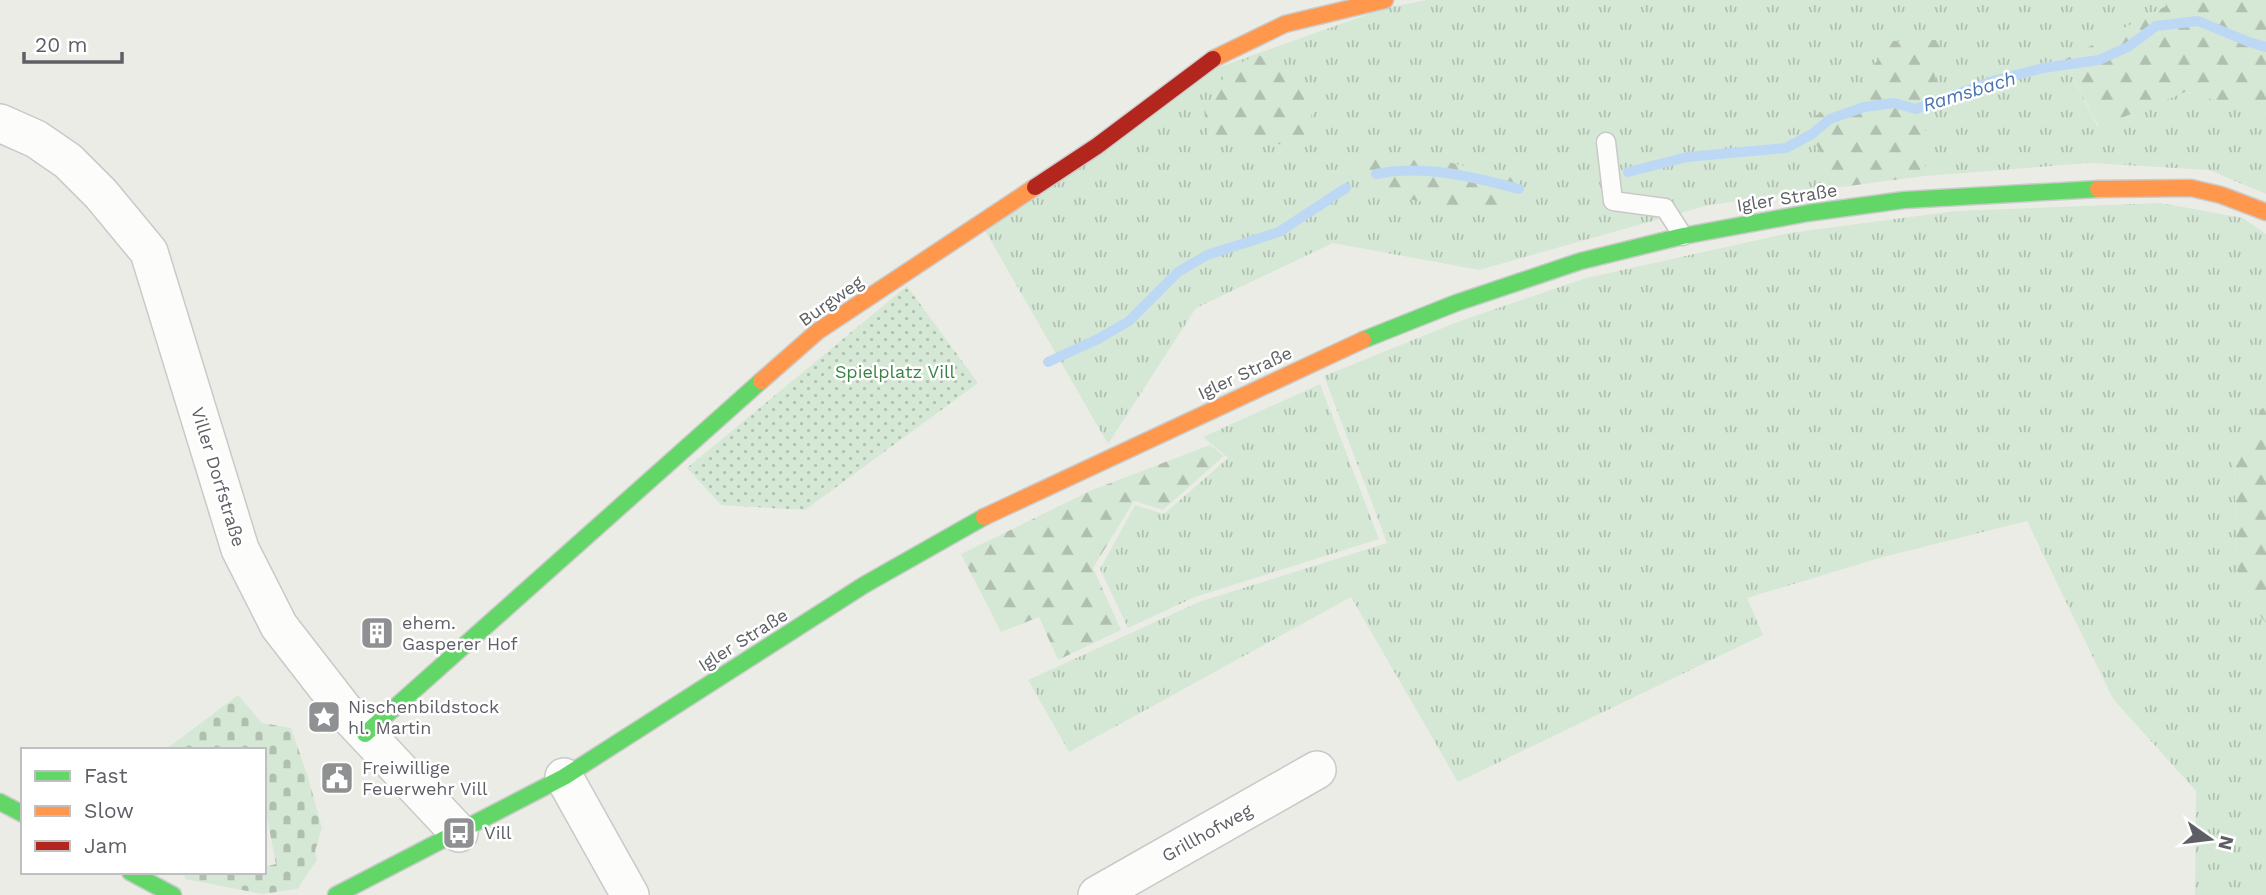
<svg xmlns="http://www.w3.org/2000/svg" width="2266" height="895" viewBox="0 0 2266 895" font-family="'Work Sans',sans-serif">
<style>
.grass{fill:url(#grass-tufts)}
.forest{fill:url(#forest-firs)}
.cemetery{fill:url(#cemetery-stones)}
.park{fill:url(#park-dots)}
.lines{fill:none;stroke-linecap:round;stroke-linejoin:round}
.stream{stroke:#bdd8f4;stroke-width:10}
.lane-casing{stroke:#c9c9c9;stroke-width:21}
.street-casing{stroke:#c9c9c9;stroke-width:40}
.fast-casing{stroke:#cacaca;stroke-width:19}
.slow-casing{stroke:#cacaca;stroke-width:19}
.jam-casing{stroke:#cacaca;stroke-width:19}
.lane{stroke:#fcfcfb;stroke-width:18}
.street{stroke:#fcfcfb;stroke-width:37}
.fast{stroke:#63d668;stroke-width:16}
.slow{stroke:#ff974d;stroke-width:16}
.jam{stroke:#b3261e;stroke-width:16}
.labels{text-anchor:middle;stroke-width:5;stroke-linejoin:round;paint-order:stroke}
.street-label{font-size:18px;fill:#5d5f64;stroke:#fff}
.park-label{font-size:18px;fill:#3b8446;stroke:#fff}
.poi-label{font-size:18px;fill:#5d5f64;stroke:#fff;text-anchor:start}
.water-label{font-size:19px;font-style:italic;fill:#4a73b2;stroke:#fff}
</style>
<defs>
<pattern id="grass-tufts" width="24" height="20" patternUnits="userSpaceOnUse" patternTransform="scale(1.75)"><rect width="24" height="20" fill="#d5e8d5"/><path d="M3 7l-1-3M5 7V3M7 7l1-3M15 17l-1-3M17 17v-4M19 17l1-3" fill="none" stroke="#b0bfb0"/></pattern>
<pattern id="forest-firs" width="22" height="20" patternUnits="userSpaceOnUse" patternTransform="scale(1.75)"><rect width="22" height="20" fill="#d5e8d5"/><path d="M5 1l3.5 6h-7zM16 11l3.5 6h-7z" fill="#b0bfb0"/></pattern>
<pattern id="cemetery-stones" width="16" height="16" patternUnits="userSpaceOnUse" patternTransform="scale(1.75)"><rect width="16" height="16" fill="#d5e8d5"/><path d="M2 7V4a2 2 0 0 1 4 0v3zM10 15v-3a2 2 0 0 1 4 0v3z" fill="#b0bfb0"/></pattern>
<pattern id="park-dots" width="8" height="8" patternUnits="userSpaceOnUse" patternTransform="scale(1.75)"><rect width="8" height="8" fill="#d5e8d5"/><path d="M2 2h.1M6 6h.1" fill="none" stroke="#b0bfb0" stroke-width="1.8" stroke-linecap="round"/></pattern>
</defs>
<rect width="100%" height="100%" fill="#ecece7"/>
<g class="grass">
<path d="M1427 0H2165L2166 6 2064 60 2098 127 2185 92 2266 113V194L2209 170 2090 163 1925 176V117L1937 84 1932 65 1947 59 1893 41 1845 101 1804 122 1841 187 1709 205 1479 270 1333 243 1196 308 1108 444 984 229 1205 72 1386 8Z"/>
<path d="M2161 203 2243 218 2266 234V402L2234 456 2238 589 2266 623V895H2195L2196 791 2113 699 2027 521 1883 557 1747 598 1763 635 1458 782 1351 597 1069 752 1028 680 1199 602 1387 543 1324 376 1460 321 1586 278 1789 233 1955 211Z"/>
<path d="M1320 384 1379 539 1195 597 1128 628 1100 569 1135 505 1164 514 1228 458 1203 437Z"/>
</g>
<g class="forest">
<path d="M2165 0H2266V113L2185 92 2099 127 2064 60 2166 6Z"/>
<path d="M1937 40 1947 59 1932 65 1937 84 1925 117V176L1841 187 1803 122 1845 101 1893 41Z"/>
<path d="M1258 54 1317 99 1300 147 1208 135 1204 110 1229 69Z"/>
<path d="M1417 155 1521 179 1501 218 1394 196 1378 189 1367 166 1373 157Z"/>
<path d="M2266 402V623L2238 589 2234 455Z"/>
<path d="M1210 445 1224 456 1163 510 1134 501 1093 568 1121 630 1058 660 1039 617 1001 632 961 554 1092 490Z"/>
</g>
<path class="cemetery" d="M238 695 262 723 291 728 308 777 322 828 315 851 317 860 297 889 262 894 185 879 184 872C199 872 215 872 230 874 237 876 255 872 264 872V867L276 864 264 802V750H165Z"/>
<path class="park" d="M907 286 978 383 805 510 721 505 687 468Z"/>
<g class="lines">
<g class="stream">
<path d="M1628 172 1687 157 1786 148 1812 134 1830 119 1864 107 1894 103 1916 109 1996 80 2043 68 2099 60 2128 47 2156 26 2198 21 2249 42 2266 47"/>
<path d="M1376 174C1423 164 1474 177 1519 189"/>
<path d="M1048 362 1098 339 1129 321 1178 272 1207 255 1279 232 1346 188"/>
</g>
<defs>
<path id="lane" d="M1606 142 1613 201 1665 208 1683 236"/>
<g id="street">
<path d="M0 123 36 139 68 161 101 194 149 252 240 549 279 626 348 715 459 833"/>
<path d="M564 777 630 895"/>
<path d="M1097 895 1317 770"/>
</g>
<g id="fast">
<path d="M1363 340 1456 303 1581 261 1683 236 1808 213 1904 200 2098 189"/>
<path d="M365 734 761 381"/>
<path d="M0 802 23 814"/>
<path d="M130 872 173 895"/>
<path d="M336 895 564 777 864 585 984 517"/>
</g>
<g id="slow">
<path d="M1213 59 1285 24 1385 0"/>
<path d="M2098 189 2191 188 2221 195 2266 212"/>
<path d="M761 381 818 331 1035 187"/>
<path d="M984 517 1363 340"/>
</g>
<path id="jam" d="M1035 187 1097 146 1213 59"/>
</defs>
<use href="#lane" class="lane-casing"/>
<use href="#street" class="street-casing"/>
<use href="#fast" class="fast-casing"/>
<use href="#slow" class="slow-casing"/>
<use href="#jam" class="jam-casing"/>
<use href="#lane" class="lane"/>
<use href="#street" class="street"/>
<use href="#fast" class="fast"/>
<use href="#slow" class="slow"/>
<use href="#jam" class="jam"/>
</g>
<defs>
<symbol id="building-square" viewBox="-11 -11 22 22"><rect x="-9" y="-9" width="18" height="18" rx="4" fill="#8f9092" stroke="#fff"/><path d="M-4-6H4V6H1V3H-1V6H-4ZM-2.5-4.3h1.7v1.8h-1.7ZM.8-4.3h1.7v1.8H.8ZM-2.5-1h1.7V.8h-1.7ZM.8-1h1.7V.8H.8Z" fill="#fff"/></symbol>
<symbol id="sight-square" viewBox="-11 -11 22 22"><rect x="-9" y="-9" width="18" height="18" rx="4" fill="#8f9092" stroke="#fff"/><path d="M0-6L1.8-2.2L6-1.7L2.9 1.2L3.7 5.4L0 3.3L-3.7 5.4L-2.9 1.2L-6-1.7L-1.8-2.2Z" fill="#fff"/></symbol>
<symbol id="civic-square" viewBox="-11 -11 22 22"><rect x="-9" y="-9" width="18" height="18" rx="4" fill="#8f9092" stroke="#fff"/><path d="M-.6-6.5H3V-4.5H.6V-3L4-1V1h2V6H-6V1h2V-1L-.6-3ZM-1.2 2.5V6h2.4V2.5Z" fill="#fff"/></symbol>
<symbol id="bus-square" viewBox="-11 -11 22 22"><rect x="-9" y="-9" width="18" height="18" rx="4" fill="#8f9092" stroke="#fff"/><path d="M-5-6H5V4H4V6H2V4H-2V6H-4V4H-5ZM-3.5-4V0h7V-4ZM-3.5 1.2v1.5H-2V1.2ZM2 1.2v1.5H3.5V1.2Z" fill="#fff"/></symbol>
</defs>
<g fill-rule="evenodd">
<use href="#building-square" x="358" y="614" width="38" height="38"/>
<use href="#sight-square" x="305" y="698" width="38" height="38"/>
<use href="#civic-square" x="318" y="759" width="38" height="38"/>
<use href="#bus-square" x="440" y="814" width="38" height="38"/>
</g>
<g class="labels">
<g class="street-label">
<text transform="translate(1787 198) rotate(-9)" y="6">Igler Straße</text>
<text transform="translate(831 301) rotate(-35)" y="6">Burgweg</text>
<text transform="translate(1245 373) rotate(-25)" y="6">Igler Straße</text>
<text transform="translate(218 477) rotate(73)" y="6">Viller Dorfstraße</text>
<text transform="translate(743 640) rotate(-32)" y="6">Igler Straße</text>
<text transform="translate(1207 833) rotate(-29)" y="6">Grillhofweg</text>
</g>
<g class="park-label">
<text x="895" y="378">Spielplatz Vill</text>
</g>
<g class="poi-label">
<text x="402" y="629">ehem.<tspan x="402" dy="21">Gasperer Hof</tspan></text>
<text x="348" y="713">Nischenbildstock<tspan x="348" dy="21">hl. Martin</tspan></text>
<text x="362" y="774">Freiwillige<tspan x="362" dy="21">Feuerwehr Vill</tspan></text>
<text x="484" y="839">Vill</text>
</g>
<g class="water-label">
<text transform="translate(1969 91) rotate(-17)" y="7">Ramsbach</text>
</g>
</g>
<rect x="21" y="748" width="245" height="126" fill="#ffffff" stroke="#bebfc1" stroke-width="2"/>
<rect x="35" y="771" width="35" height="10" fill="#63d668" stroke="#bebfc1" stroke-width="2"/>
<text x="84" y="783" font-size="21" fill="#5d5f64">Fast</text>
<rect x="35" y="806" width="35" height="10" fill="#ff974d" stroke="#bebfc1" stroke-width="2"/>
<text x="84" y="818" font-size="21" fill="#5d5f64">Slow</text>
<rect x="35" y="841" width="35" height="10" fill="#b3261e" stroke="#bebfc1" stroke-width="2"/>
<text x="84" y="853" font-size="21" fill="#5d5f64">Jam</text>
<g transform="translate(2210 839) rotate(104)" stroke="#ffffff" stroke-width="5" paint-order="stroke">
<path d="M0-5L12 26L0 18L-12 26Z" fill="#5d5f64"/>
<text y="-10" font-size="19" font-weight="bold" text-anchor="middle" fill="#5d5f64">N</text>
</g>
<path d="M24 52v10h98v-10" fill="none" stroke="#5d5f64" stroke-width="3.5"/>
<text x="35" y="52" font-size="21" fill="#5d5f64" stroke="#ffffff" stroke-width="5" paint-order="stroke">20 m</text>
</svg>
